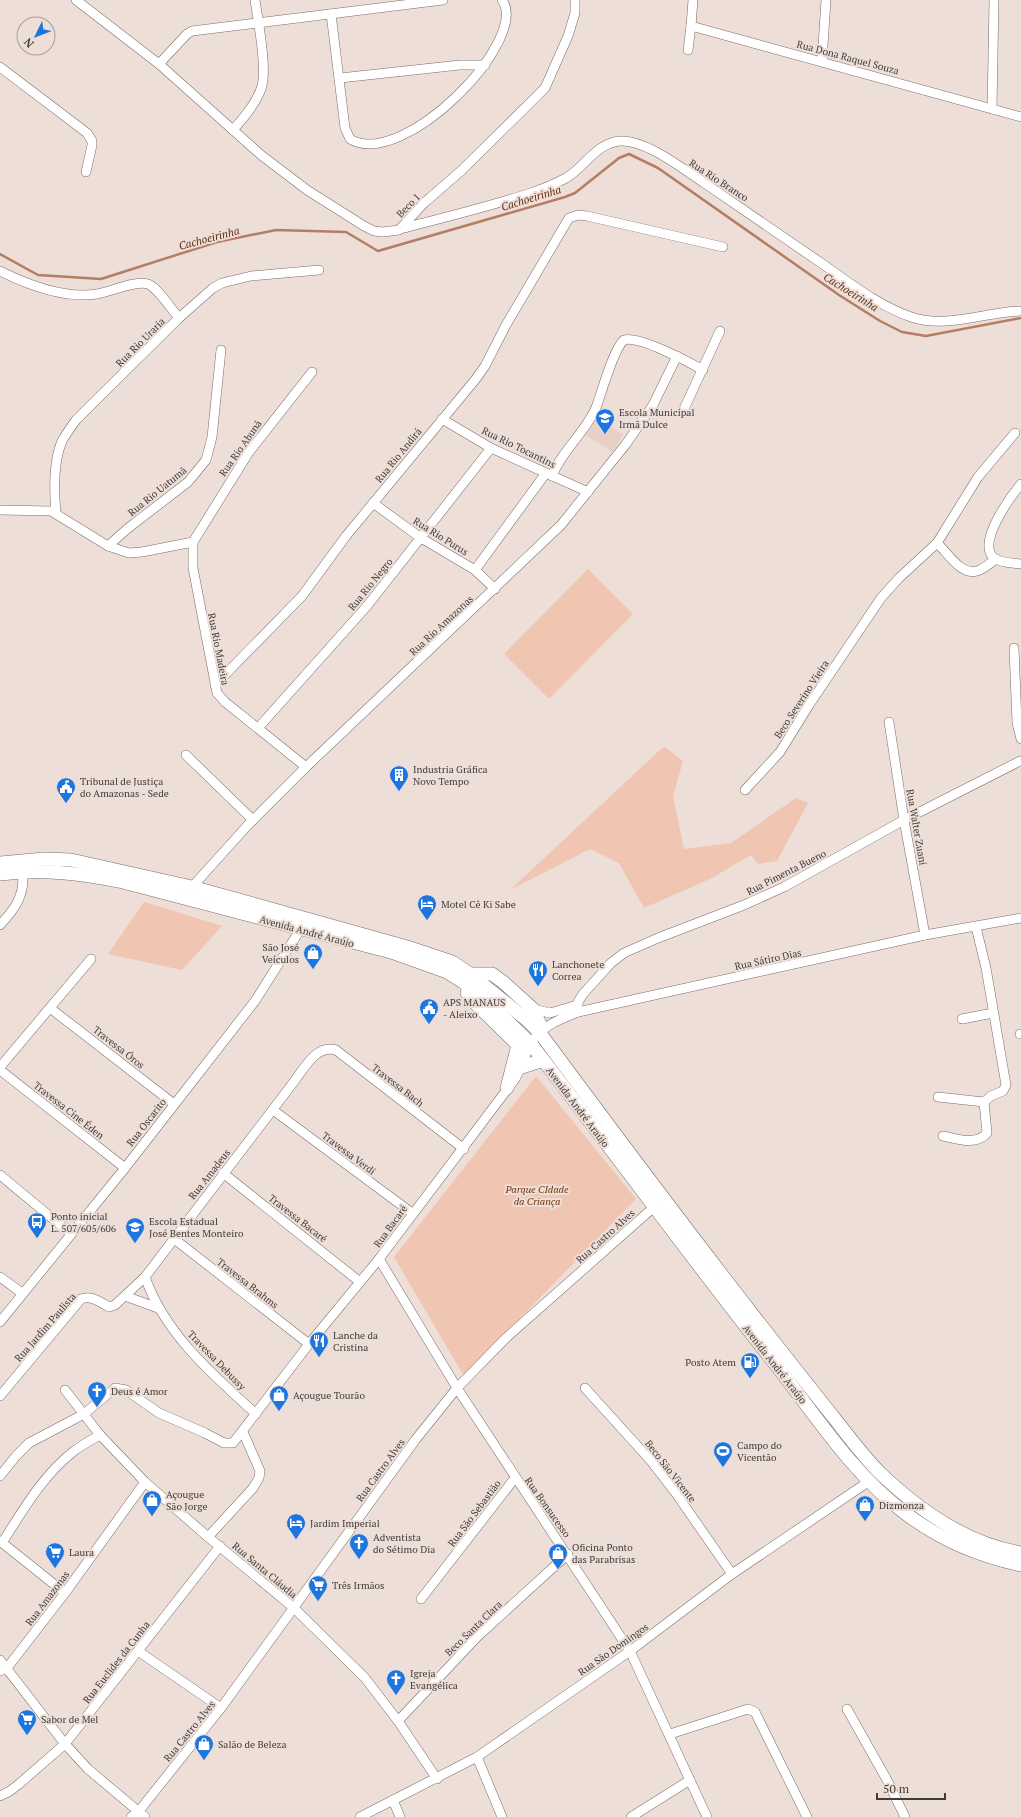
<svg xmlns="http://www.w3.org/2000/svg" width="1021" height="1817" viewBox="0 0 1021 1817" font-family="'PT Serif',serif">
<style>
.built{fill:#e7d1c7}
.green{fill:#f0c5b2}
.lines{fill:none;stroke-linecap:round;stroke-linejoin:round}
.stream{stroke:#b57e63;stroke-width:2.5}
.street-casing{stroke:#796d67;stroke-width:10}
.secondary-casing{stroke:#796d67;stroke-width:14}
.street{stroke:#fff;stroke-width:9}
.secondary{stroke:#fff;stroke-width:13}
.labels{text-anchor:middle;stroke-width:4;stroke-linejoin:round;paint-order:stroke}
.street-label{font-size:10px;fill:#413c39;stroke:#edded8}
.poi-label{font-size:10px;fill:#413c39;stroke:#edded8;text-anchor:start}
.park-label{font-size:10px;font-style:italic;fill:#773207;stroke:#edded8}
.water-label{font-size:11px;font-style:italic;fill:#642f12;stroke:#edded8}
</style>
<rect width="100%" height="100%" fill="#edded8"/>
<path class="built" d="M598 417 623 435 612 452 586 435Z"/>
<g class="green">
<path d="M588 569 633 614 549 699 504 654Z"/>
<path d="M665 747 683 761 673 796 684 849 731 843 796 798 808 803 777 861 758 864 751 855 710 879 644 908 619 863 590 849 510 890 662 748Z"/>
<path d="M144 902H145L222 926 182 970 108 954Z"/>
<path d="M536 1076 636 1199 464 1376 394 1257Z"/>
</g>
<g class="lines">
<path class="stream" d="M0 254 38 275 101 279 217 242 276 230 346 232 378 251 565 197 575 193 619 158 629 154 658 168 839 295 880 321 902 332 926 336 1021 318"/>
<defs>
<g id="street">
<path d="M76 0 159 64 261 155 307 190 364 226 374 231 383 232 399 230 424 203 462 170 545 88 568 36 575 13V0"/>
<path d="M331 14 345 128 350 139C403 171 531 39 502 0"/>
<path d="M691 26 693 0"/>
<path d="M688 50 691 26 1021 117"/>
<path d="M822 61 826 0"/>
<path d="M159 64 187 34 192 31 443 0"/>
<path d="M0 67 87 133 92 141V145L86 172"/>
<path d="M340 78 460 65H485"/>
<path d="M992 109 994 0"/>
<path d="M233 130C244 117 255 105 261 89 268 71 258 21 255 0"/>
<path d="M400 229C431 221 463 213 494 204 519 197 544 190 566 178 585 167 596 143 620 141 645 139 683 169 703 182 744 210 784 238 824 265 851 284 879 306 911 317 947 329 984 312 1021 311"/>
<path d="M0 271C28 285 65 299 97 294 111 292 135 280 148 284 158 288 171 309 179 318"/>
<path d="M684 409 720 331"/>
<path d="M442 419 491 448 588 492"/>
<path d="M552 476C562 450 587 431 597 405 602 391 614 348 624 340 638 335 689 362 703 370"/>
<path d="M1021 484C1011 496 976 543 994 558 1001 563 1013 563 1021 564"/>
<path d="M373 503 421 538 475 570 495 589"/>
<path d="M0 510 51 511 108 546 129 553 142 552 193 542"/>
<path d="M56 513C54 491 53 462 62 441 66 434 71 427 76 420L179 318 213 288 222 283 251 276 319 270"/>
<path d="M193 542V568L217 693 225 702 306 767"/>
<path d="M193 542 249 452 312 372"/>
<path d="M937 543C947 552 961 576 977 571 984 569 990 563 996 559"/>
<path d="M108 546 127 529 188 482 206 460 212 437 221 350"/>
<path d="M475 570 546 473"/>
<path d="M1014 648 1017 723 1021 739"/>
<path d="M215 685 302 596 346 536 475 380 485 366 506 325 569 218 578 215 587 216 723 247"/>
<path d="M889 722 904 820 925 935"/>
<path d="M258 728 367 606 491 448"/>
<path d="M186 755 253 820"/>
<path d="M745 790 780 752 809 705 881 598 899 578 937 543 978 477 1015 433"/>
<path d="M192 887 247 826 306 767 561 525 626 444 653 405 677 356"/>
<path d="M0 925C15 909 26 894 22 871"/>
<path d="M50 1008 174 1104"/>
<path d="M533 1009 550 1013 577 1005"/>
<path d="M578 1012V1002L583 994 611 963 624 953 658 938 744 905 784 887 904 820 1020 761"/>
<path d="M962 1019 993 1013"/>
<path d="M1020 1034H1021"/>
<path d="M0 1067 91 959"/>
<path d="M0 1070 125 1168"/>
<path d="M938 1097 984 1102"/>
<path d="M273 1110 412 1213"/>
<path d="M943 1136C957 1139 976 1146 987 1133L984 1102 991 1096 1003 1091 1006 1085 986 968 976 927"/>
<path d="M223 1173 360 1282"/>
<path d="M0 1175 70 1233"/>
<path d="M173 1238 309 1344"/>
<path d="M379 1259 457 1388 630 1651 707 1817"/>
<path d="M0 1277 22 1293"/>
<path d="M145 1277C165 1334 212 1374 256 1414"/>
<path d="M125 1296 158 1308"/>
<path d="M0 1322 125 1168 255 1001 300 930"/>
<path d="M585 1388 651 1461 675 1492 732 1574"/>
<path d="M65 1390 100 1435 145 1482 208 1537 294 1608 365 1678 398 1721 437 1779"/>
<path d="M0 1396 81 1299C91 1295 100 1302 109 1307L115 1305 145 1277 293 1083C304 1069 316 1044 336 1050L464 1149"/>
<path d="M0 1476 16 1456 29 1443 84 1414 115 1388 126 1390 159 1413 205 1433 224 1443H233L309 1344 379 1259 515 1079C521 1068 525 1056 530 1045 539 1027 560 1019 578 1012L925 935 1021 918"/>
<path d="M208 1537 253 1488 259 1478 260 1471 243 1432"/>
<path d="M0 1541 65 1593"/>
<path d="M2 1543C23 1510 43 1475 74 1451 82 1445 91 1440 100 1435"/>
<path d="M421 1599 515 1478"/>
<path d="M138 1651 221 1708"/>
<path d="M0 1660 65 1744 88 1769 145 1817"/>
<path d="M0 1671 7 1668 65 1593 145 1482"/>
<path d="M847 1709 887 1780 905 1817"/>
<path d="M398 1721 478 1636 568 1554"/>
<path d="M670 1734 748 1709 755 1712 807 1817"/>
<path d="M477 1757 502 1817"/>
<path d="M0 1796 10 1791 19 1784 65 1744 220 1546"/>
<path d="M393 1800 400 1817"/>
<path d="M131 1817 139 1811 221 1708 416 1439 457 1388 507 1337 654 1207"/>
<path d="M360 1817 477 1757 630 1651 732 1574 868 1482"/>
<path d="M631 1817 690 1780"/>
</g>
<g id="secondary">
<path d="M0 863 44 859 71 860 192 887 407 947 452 962 470 974 527 1020 540 1033C617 1137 694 1240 774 1342 794 1367 814 1393 835 1419 849 1437 864 1457 881 1474 920 1511 967 1544 1021 1553"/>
<path d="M0 874C45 869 79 873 123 882L391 952 447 972 463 982 496 1010 531 1044C614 1152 695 1263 780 1370 818 1419 855 1476 905 1513 939 1539 979 1556 1021 1565"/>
<path d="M468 976 470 974H492L503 982 533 1009 540 1024V1033"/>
<path d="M467 993 472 1000 518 1045 531 1044"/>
<path d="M522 1067 543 1060"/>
<path d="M507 1088 518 1045"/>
</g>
</defs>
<use href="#street" class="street-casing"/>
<use href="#secondary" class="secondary-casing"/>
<use href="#street" class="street"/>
<use href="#secondary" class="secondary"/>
</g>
<defs>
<symbol id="school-pin" viewBox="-11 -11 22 30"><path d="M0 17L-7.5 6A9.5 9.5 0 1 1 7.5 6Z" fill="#1d76df" stroke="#edded8"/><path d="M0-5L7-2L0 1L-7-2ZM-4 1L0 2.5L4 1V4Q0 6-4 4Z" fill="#fff"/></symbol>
<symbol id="building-pin" viewBox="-11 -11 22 30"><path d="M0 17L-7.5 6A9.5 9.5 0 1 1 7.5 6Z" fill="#1d76df" stroke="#edded8"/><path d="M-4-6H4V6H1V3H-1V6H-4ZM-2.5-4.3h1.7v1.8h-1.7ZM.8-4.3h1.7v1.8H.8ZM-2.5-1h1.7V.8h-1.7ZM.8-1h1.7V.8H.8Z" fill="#fff"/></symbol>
<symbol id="civic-pin" viewBox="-11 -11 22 30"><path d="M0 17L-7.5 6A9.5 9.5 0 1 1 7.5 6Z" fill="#1d76df" stroke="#edded8"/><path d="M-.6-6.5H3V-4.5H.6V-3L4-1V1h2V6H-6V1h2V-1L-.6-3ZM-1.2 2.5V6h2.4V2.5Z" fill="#fff"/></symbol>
<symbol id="hotel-pin" viewBox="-11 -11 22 30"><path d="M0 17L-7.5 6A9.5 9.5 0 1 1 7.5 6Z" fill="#1d76df" stroke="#edded8"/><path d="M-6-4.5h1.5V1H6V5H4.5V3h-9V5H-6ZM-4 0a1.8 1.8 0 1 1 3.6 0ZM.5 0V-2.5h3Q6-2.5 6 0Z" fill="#fff"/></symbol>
<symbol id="shop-pin" viewBox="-11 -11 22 30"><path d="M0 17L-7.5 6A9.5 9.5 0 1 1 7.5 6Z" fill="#1d76df" stroke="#edded8"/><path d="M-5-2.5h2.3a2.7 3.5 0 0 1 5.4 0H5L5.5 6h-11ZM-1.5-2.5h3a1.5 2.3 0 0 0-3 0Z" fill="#fff"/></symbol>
<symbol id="restaurant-pin" viewBox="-11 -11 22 30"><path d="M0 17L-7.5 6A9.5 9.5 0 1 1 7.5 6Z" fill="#1d76df" stroke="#edded8"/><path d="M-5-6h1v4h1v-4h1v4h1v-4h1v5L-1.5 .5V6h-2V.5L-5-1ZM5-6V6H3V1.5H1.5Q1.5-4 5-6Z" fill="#fff"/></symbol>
<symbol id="bus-pin" viewBox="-11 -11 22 30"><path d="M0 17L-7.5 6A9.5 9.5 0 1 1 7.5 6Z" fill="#1d76df" stroke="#edded8"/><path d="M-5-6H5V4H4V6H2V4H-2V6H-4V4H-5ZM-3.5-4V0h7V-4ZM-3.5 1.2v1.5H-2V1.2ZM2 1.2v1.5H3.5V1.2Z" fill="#fff"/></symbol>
<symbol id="fuel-pin" viewBox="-11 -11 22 30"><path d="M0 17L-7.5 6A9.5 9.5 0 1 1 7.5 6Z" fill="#1d76df" stroke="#edded8"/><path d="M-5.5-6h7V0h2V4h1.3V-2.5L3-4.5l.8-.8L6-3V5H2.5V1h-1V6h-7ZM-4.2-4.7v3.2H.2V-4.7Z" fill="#fff"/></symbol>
<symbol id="church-pin" viewBox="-11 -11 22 30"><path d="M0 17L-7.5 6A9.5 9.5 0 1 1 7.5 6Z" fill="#1d76df" stroke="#edded8"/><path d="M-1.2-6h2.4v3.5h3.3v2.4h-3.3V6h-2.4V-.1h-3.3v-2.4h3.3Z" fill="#fff"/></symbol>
<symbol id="stadium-pin" viewBox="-11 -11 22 30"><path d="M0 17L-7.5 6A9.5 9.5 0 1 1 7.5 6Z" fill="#1d76df" stroke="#edded8"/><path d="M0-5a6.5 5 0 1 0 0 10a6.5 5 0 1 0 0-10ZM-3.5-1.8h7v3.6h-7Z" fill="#fff"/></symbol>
<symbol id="supermarket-pin" viewBox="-11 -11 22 30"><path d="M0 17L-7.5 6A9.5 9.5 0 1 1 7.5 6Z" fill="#1d76df" stroke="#edded8"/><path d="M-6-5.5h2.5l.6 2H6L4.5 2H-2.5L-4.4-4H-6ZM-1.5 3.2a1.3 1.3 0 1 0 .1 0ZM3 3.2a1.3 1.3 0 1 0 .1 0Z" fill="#fff"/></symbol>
</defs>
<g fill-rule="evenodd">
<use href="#school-pin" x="594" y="407" width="22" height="30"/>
<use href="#building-pin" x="388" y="764" width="22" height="30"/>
<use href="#civic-pin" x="55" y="776" width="22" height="30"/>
<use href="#hotel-pin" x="416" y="893" width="22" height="30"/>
<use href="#shop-pin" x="302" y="942" width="22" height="30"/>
<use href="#restaurant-pin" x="527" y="959" width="22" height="30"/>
<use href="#civic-pin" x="418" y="997" width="22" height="30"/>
<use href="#bus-pin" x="26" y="1211" width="22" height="30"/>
<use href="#school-pin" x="124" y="1216" width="22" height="30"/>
<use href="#restaurant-pin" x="308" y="1330" width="22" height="30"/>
<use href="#fuel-pin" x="739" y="1351" width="22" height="30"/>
<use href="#church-pin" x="86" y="1380" width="22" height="30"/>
<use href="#shop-pin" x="268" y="1384" width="22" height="30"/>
<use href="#stadium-pin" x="712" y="1440" width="22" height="30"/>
<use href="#shop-pin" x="141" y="1489" width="22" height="30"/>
<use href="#shop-pin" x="854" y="1494" width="22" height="30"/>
<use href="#hotel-pin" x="285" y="1512" width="22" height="30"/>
<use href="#church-pin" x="348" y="1532" width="22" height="30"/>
<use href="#supermarket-pin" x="44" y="1541" width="22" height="30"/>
<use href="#shop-pin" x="547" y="1542" width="22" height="30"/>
<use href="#supermarket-pin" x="307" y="1574" width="22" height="30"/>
<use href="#church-pin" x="385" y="1668" width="22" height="30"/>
<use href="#supermarket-pin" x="16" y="1708" width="22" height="30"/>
<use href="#shop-pin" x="193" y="1733" width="22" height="30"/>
</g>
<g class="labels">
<g class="street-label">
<text transform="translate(848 57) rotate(15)" y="4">Rua Dona Raquel Souza</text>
<text transform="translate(719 180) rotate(33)" y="4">Rua Rio Branco</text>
<text transform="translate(408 205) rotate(-46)" y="4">Beco 1</text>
<text transform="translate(140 342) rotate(-45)" y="4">Rua Rio Uraria</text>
<text transform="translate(519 447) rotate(26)" y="4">Rua Rio Tocantins</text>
<text transform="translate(240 448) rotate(-55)" y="4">Rua Rio Abunã</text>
<text transform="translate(398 455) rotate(-51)" y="4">Rua Rio Andirá</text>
<text transform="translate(157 491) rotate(-39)" y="4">Rua Rio Uatumã</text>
<text transform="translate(441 536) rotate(32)" y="4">Rua Rio Purus</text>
<text transform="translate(370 584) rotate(-51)" y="4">Rua Rio Negro</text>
<text transform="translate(441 625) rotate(-43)" y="4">Rua Río Amazonas</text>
<text transform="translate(219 649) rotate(79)" y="4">Rua Rio Madeira</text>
<text transform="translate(801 699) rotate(-57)" y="4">Beco Severino Vieira</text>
<text transform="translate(917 827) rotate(80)" y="4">Rua Walter Zuani</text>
<text transform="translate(786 872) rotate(-27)" y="4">Rua Pimenta Bueno</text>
<text transform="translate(307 931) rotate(15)" y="4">Avenida André Araújo</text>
<text transform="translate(768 959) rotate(-12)" y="4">Rua Sátiro Dias</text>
<text transform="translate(119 1047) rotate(38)" y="4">Travessa Óros</text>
<text transform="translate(398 1085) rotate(38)" y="4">Travessa Bach</text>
<text transform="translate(578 1107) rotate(53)" y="4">Avenida André Araújo</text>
<text transform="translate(69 1110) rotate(38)" y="4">Travessa Cine Éden</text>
<text transform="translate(146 1122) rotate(-52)" y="4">Rua Oscarito</text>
<text transform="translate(349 1153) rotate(37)" y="4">Travessa Verdi</text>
<text transform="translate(209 1174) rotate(-52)" y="4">Rua Amadeus</text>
<text transform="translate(298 1218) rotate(38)" y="4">Travessa Bacaré</text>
<text transform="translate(390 1226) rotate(-54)" y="4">Rua Bacaré</text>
<text transform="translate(605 1236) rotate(-42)" y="4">Rua Castro Alves</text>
<text transform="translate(248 1283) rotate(38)" y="4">Travessa Brahms</text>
<text transform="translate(45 1327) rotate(-49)" y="4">Rua Jardim Paulista</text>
<text transform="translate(217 1360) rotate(46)" y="4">Travessa Debussy</text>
<text transform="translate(775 1364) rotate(52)" y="4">Avenida André Araújo</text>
<text transform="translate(380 1470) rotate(-54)" y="4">Rua Castro Alves</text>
<text transform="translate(671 1471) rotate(52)" y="4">Beco São Vicente</text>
<text transform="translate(548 1507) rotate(55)" y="4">Rua Bonsucesso</text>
<text transform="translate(474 1513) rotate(-53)" y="4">Rua São Sebastião</text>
<text transform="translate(265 1570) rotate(40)" y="4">Rua Santa Cláudia</text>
<text transform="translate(47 1598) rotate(-53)" y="4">Rua Amazonas</text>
<text transform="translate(473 1628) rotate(-44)" y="4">Beco Santa Clara</text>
<text transform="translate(613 1649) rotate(-35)" y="4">Rua São Domingos</text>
<text transform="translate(116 1662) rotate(-52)" y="4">Rua Euclides da Cunha</text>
<text transform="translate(189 1731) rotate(-51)" y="4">Rua Castro Alves</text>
</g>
<g class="poi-label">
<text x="619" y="416">Escola Municipal<tspan x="619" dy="12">Irmã Dulce</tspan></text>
<text x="413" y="773">Industria Gráfica<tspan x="413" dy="12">Novo Tempo</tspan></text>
<text x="80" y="785">Tribunal de Justiça<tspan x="80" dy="12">do Amazonas - Sede</tspan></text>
<text x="441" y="908">Motel Cê Ki Sabe</text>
<text x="299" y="951" text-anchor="end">São José<tspan x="299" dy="12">Veículos</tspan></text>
<text x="552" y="968">Lanchonete<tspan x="552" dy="12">Correa</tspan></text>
<text x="443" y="1006">APS MANAUS<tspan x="443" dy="12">- Aleixo</tspan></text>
<text x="51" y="1220">Ponto inicial<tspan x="51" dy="12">L. 507/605/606</tspan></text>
<text x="149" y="1225">Escola Estadual<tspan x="149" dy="12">José Bentes Monteiro</tspan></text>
<text x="333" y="1339">Lanche da<tspan x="333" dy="12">Cristina</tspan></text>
<text x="736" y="1366" text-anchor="end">Posto Atem</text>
<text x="111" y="1395">Deus é Amor</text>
<text x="293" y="1399">Açougue Tourão</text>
<text x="737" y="1449">Campo do<tspan x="737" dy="12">Vicentão</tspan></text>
<text x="166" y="1498">Açougue<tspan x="166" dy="12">São Jorge</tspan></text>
<text x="879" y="1509">Dizmonza</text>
<text x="310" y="1527">Jardim Imperial</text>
<text x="373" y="1541">Adventista<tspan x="373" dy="12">do Sétimo Dia</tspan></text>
<text x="572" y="1551">Oficina Ponto<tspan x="572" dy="12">das Parabrisas</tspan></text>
<text x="69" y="1556">Laura</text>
<text x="332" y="1589">Três Irmãos</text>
<text x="410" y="1677">Igreja<tspan x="410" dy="12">Evangélica</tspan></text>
<text x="41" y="1723">Sabor de Mel</text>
<text x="218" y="1748">Salão de Beleza</text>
</g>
<g class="park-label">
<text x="537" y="1193">Parque CIdade<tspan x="537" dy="12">da Criança</tspan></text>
</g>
<g class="water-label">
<text transform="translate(531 198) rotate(-17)" y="4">Cachoeirinha</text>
<text transform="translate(209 238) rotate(-15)" y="4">Cachoeirinha</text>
<text transform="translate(851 292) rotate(32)" y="4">Cachoeirinha</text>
</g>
</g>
<g transform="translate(36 36) rotate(227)"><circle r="19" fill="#edded8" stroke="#a89d98"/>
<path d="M0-3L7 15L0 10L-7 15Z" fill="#1d76df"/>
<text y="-6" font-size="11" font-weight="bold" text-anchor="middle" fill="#413c39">N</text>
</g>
<path d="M877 1793v6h68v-6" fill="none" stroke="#413c39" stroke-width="2"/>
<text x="883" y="1793" font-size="12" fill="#413c39" stroke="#edded8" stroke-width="3" paint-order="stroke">50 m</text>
</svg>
